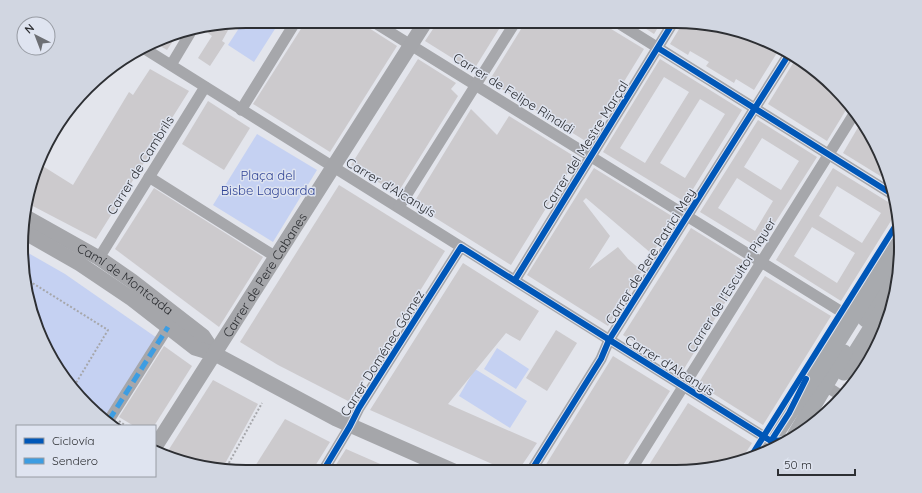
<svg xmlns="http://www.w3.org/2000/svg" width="922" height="493" viewBox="0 0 922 493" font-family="Quicksand,sans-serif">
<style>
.green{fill:#c5d1f2}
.building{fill:#cccacd;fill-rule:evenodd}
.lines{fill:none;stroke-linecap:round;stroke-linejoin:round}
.path{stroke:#a6a7ab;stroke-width:2;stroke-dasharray:2 2;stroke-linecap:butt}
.street{stroke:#a6a7ab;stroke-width:11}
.secondary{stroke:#a5a6aa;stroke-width:15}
.primary{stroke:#a8aaae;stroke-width:17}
.quiet{stroke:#3d9de2;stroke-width:5;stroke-dasharray:10 5;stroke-linecap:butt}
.cycleway-casing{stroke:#dfe4f0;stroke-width:8}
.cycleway{stroke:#0057b8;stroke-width:6}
.labels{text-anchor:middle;stroke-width:3;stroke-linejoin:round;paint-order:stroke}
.street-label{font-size:13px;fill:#2d2f33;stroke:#dfe4f0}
.park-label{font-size:13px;fill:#304496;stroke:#dfe4f0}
.rim{fill:none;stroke:#2d2f33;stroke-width:2}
</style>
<rect width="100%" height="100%" fill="#e3e5ec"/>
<g class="green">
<path d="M280 21 254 62 228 45 243 22Z"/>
<path d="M257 134 317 170 273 242 213 205Z"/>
<path d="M23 250 65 274 157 338 107 418 77 395 38 333 22 261Z"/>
<path d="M497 348 529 369 516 389 484 369Z"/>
<path d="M475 369 527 401 510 428 459 396Z"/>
</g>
<g class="building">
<path d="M306 21H358L397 46 330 152 253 104Z"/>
<path d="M441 21H504L473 71 425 41 437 23 439 25Z"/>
<path d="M526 21H598L644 49 587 142 489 81Z"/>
<path d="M634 21H662L654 34Z"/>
<path d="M684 21H690L775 44 780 48 754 90 736 79 734 83 706 66 709 62 690 51 688 55 670 44Z"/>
<path d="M232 23 222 41 225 43 210 66 198 58 212 36 208 33 211 27Z"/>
<path d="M179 32 167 50 155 43 174 33Z"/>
<path d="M418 59 456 83 451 89 458 96 397 194 351 165Z"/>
<path d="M660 59 742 110 685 202 603 152ZM664 77 689 92 645 163 620 148ZM700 99 725 114 685 178 660 163Z"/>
<path d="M795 60 845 98 849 105 827 141 768 104Z"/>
<path d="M150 69 189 91 96 239 27 203 29 188 39 166 41 165 73 185 129 92 133 95Z"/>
<path d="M208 101 250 128 224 170 182 144Z"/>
<path d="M471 109 497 135 509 116 577 158 511 265 413 204Z"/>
<path d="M758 120 817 157 759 248 700 212ZM762 138 799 161 781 190 744 167ZM737 178 773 201 755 231 718 208Z"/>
<path d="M860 124 889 174 890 182 843 153Z"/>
<path d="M594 168 675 218 652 254 586 198 583 201 610 236 589 269 618 247 628 259 642 271 608 326 527 275Z"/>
<path d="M833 168 893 205 894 216 841 301 776 260ZM837 186 881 213 862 243 819 216ZM812 227 855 253 837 283 794 256Z"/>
<path d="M339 185 445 251 350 402 278 365 240 342Z"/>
<path d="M154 188 263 257 219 327 115 249Z"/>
<path d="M691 228 749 264 682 372 623 335Z"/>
<path d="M463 263 539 311 520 341 506 333 448 404 537 443 518 471H508L370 410Z"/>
<path d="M765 276 831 316 763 425 698 384Z"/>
<path d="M556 330 577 343 547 391 526 378Z"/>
<path d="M164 346 192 366 154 426H134L119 417Z"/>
<path d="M872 347 876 349 849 389 842 385 852 377Z"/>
<path d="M613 356 670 391 620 470 542 471Z"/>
<path d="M213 380 258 404 222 469 166 454Z"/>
<path d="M688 403 752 443 741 460 705 470H646Z"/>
<path d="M285 419 330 442 312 471H252Z"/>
<path d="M346 449 378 463 398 471H332Z"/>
</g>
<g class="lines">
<g class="path">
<path d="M26 279 108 330 73 388"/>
<path d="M77 394 103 411"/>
<path d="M119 421 126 426"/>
<path d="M225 470 262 403"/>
</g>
<g class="street">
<path d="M372 21 845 314"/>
<path d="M615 21 892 194"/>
<path d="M145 49 771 441 788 440"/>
<path d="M171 65 192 30"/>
<path d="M241 110 296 21"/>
<path d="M149 177 276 257"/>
<path d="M399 207 516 21"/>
<path d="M99 258 205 87"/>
<path d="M515 280 674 21"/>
<path d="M867 336 879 343"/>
<path d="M832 390 843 397"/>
<path d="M109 420 168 327"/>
<path d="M631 470 854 114"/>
<path d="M323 471 350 426 359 408 461 247"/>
<path d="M531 471 601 359 609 340 789 54"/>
</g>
<g class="secondary">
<path id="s1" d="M26 217 99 258 132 281 203 336 215 354"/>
<path d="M24 232 80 264 132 299 195 348 215 354 336 419 454 471"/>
<path id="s2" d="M155 447 426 21"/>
</g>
<g class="primary">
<path d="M866 319 899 266"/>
<path d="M844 372 883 310"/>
<path d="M795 436 844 353"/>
<path d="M762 454 789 413 822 366 898 245"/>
</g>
<path class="quiet" d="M109 420 168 327"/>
<defs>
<g id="cycleway">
<path d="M658 48 892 194"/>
<path d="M515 280 674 21"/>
<path d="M771 441 789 413 806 379"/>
<path d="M750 458 896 225"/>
<path d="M323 471 350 426 359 408 461 247 771 441 788 440"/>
<path d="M531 471 601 359 609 340 789 54"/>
</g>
</defs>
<use href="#cycleway" class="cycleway-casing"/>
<use href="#cycleway" class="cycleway"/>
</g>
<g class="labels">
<g class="street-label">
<text transform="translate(514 93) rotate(32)" y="5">Carrer de Felipe Rinaldi</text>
<text transform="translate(585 145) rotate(-58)" y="5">Carrer del Mestre Marçal</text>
<text transform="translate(140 165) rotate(-58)" y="5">Carrer de Cambrils</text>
<text transform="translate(391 187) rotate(31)" y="5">Carrer d'Alcanyís</text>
<text transform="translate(650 256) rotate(-58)" y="5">Carrer de Pere Patrici Mey</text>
<text dy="5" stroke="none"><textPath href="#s2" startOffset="204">Carrer de Pere Cabanes</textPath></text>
<text dy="5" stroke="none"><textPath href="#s1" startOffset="117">Camí de Montcada</textPath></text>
<text transform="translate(731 285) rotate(-58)" y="5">Carrer de l'Escultor Piquer</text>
<text transform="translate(382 353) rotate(-58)" y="5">Carrer Doménec Gómez</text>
<text transform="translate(670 365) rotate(32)" y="5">Carrer d'Alcanyís</text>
</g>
<g class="park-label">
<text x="268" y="180">Plaça del<tspan x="268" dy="15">Bisbe Laguarda</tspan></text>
</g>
</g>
<path d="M0 0H922V493H0ZM246 28H676A218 218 0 0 1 894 246V247A218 218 0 0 1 676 465H246A218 218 0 0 1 28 247V246A218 218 0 0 1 246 28Z" fill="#d1d6e1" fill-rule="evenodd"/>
<path class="rim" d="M246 28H676A218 218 0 0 1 894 246V247A218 218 0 0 1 676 465H246A218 218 0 0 1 28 247V246A218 218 0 0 1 246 28Z"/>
<rect x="16" y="425" width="140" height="52" fill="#dfe4f0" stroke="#989ca4"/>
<rect x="24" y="438" width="20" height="6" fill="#0057b8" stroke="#989ca4"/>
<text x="52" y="445" font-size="12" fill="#2d2f33">Ciclovía</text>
<rect x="24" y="458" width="20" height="6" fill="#3d9de2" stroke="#989ca4"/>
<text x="52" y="465" font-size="12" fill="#2d2f33">Sendero</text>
<g transform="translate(36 36) rotate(318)"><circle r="19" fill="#dfe4f0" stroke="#989ca4"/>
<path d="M0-3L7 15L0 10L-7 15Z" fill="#6d6f74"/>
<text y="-6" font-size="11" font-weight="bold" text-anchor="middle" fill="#2d2f33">N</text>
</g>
<path d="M778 469v6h77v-6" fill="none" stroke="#2d2f33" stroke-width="2"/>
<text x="784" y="469" font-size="12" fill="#2d2f33" stroke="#dfe4f0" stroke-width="3" paint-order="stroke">50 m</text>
</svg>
